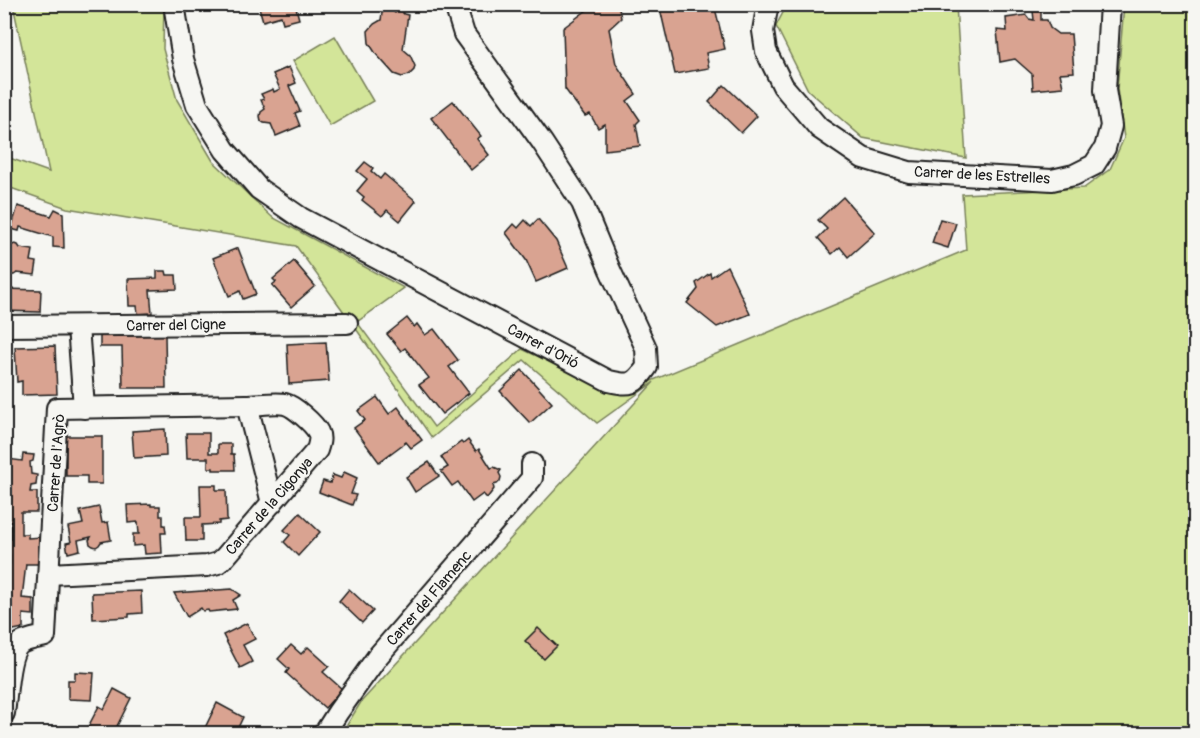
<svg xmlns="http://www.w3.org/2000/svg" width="1200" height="738" viewBox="0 0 1200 738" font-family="Pangolin,sans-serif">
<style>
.green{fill:#d3e599;stroke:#78805a;stroke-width:1.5}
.building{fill:#d9a391;stroke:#1c1c1c;stroke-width:1.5}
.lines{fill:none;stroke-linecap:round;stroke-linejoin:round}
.street-casing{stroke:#1c1c1c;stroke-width:24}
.street{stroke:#f6f6f2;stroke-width:20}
.labels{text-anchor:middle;stroke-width:4.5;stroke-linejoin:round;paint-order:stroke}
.street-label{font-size:15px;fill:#1c1c1c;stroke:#f6f6f2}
</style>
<rect width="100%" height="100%" fill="#f6f6f2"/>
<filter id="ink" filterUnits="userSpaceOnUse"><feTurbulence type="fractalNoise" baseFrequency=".0167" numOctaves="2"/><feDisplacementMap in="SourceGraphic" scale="12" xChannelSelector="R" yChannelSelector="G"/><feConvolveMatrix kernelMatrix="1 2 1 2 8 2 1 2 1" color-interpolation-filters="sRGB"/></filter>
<g filter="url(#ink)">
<g class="green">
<path d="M13 5H164L163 49 177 100 213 161 272 217 404 288 357 322 434 427 522 349 620 394 966 250 962 194 1084 188 1110 169 1124 138 1117 89 1124 5H1195V733H342L361 702 654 382 597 423 524 360 432 438 352 323 296 246 67 208 5 186 4 156 49 172Z"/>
<path d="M787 5H956L966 158 863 138 808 90 776 26Z"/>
<path d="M335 36 373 101 330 126 293 61Z"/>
</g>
<g class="building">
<path d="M258 4H295L299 19 283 23 281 16 263 21Z"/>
<path d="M595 4H618L621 18 609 29 616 64 636 94 627 101 640 120 636 124 640 146 605 150V124L598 128 590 114 585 116 565 89 563 28Z"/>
<path d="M659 4H714L725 49 706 53 709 68 675 74Z"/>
<path d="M390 9 395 13 397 10H400L404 14 408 15 403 49 410 55 415 66 414 70 409 75 402 77 394 74 376 54 369 43 368 31 374 24 381 20 382 13 385 10Z"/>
<path d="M1033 11H1041V20H1047L1050 28 1058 34H1071L1074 72 1060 73 1063 87 1033 90 1032 74 1015 59 1000 62 997 30 1007 31 1006 18 1026 15 1029 19 1034 20Z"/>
<path d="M289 67 296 83 289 86 300 111 295 113 300 126 276 136 271 124 264 123 261 121 260 116 261 112 265 109 261 100 264 99 261 94 273 89 274 92 280 89 273 74Z"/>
<path d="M724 85 757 116 741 133 709 102Z"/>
<path d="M453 101 481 136 477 139 489 155 471 170 431 118Z"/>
<path d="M365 162 373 168 371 171 380 179 384 174 416 201 400 221 387 210 382 216 362 200 364 197 357 191 367 179 357 171Z"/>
<path d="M843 197 875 233 848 257 840 247 832 254 818 238 827 229 818 220Z"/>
<path d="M18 206 51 216 55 209 63 213 64 248 53 247V237L20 227 19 231 11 229Z"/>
<path d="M538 219 556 241 568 268 536 282 526 260 506 233 514 224 518 228 525 220 531 226Z"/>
<path d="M940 219 956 223 948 248 932 243Z"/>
<path d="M15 244 18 245 20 248 33 250 31 261 37 262 35 275 17 273 14 275H10L4 271V247H7Z"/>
<path d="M238 248 256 294 243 299 240 291 229 296 213 258Z"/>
<path d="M294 261 315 286 291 307 272 285 276 282 273 279Z"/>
<path d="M727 266 750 314 717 327 687 303 698 289 696 283 710 273 711 277Z"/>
<path d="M157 271H166L167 275H176L177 289 150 290 152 313 138 314 137 306H129L128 279 157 278Z"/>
<path d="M4 289 41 290 40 312 4 311Z"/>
<path d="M407 318 414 327 417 324 425 335 434 329 458 360 449 367 469 393 442 414 419 385 429 378 405 348 401 351 387 334Z"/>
<path d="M165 335 166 388H123L122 347H100V336Z"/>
<path d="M326 342 329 381 289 384 287 344Z"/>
<path d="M55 346 57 394 22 395V381L17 382 15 347Z"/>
<path d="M522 370 552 403 530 423 500 391Z"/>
<path d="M377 397 389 414 398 407 422 440 411 448 406 442 379 462 354 428 365 420 358 411Z"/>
<path d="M165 429 166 456 134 458 132 431Z"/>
<path d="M186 433H209V453H218V444H231V454H234L235 470H213V468H208V458H187Z"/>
<path d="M66 436H102V484H87V476H66Z"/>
<path d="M468 440 476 451 479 449 491 468 494 467 501 470 499 473 501 477 500 481 497 484 493 485 494 489 487 498 483 494 472 502 458 482 452 486 441 471 448 467 441 457 461 442 463 444Z"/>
<path d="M23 454 34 455 33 461 30 462 31 474 37 475 36 485 31 486 30 492H37V512H21V534H28V538L41 537 40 564H26L22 598 33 599V615L23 614V628L9 631 10 624 4 622V592H7L8 584 5 585V564H10V555L4 556V540L11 539V521H4V514H8V459L22 461Z"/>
<path d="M429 462 439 476 415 492 406 477Z"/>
<path d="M344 472 357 478 351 494 356 495 352 505 319 492 323 481 330 483 333 475 341 478Z"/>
<path d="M200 485H216V490H226L227 520 219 521V524L202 525V541H186L185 517H201Z"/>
<path d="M151 504V506H160V516H163V525H165L166 533H161L162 553 145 554 144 545 133 546V534H139L138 522 128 523 127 505Z"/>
<path d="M99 507 102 523 108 522 111 540 101 542 99 545 96 547 93 546 90 544 89 540 91 537 78 540 80 550 68 553 66 543 71 542 68 527 83 524 80 511Z"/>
<path d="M300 513 320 532 298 556 284 542 290 535 284 530Z"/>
<path d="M232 589 241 595 233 600 237 609 209 612 208 610 203 611 201 608 187 617 174 593Z"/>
<path d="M349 589 373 611 362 623 339 601Z"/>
<path d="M141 591 142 613 129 614V617L93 619 92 593Z"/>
<path d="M247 623 255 639 243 645 252 662 240 668 223 635Z"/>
<path d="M538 628 557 646 544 659 525 641Z"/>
<path d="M291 645 301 654 308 647 329 666 323 672 342 689 325 708 286 673 289 669 278 659Z"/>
<path d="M75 672 94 673 92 700 68 699V680H75Z"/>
<path d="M114 689 131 698 113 734H101L88 727 99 706 104 709Z"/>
<path d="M217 703 243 717 235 734H202Z"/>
</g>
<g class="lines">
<defs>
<g id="street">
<path d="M174 4 183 59 197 105 225 150 259 189 301 218 609 381C631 386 634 385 647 367L646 348 610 270 582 203 542 142 464 34 456 8"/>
<path d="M770 4 767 9 763 31 766 51 783 86 819 128 863 158 909 172 1052 180 1074 175 1094 165 1105 148 1111 126 1105 90 1110 4"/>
<path d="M4 326 347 323"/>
<path d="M78 326 84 408"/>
<path d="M49 574 207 566 218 563 225 557 317 450C319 444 321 438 318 432 314 424 294 406 285 404 276 402 257 405 247 405"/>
<path d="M4 713C7 697 7 652 21 643 28 639 37 638 45 636L57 408 247 405 272 503"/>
<path d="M324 734 338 712 378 656 532 478V464"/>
</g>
</defs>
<use href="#street" class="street-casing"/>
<use href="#street" class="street"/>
</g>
</g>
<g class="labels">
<g class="street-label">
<text transform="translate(982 175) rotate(3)" y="5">Carrer de les Estrelles</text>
<text transform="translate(176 325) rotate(-1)" y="5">Carrer del Cigne</text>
<text transform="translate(543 346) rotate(28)" y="5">Carrer d'Orió</text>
<text transform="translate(56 463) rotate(-86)" y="5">Carrer de l'Agrò</text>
<text transform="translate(269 506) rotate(-49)" y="5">Carrer de la Cigonya</text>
<text transform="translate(429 598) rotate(-49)" y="5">Carrer del Flamenc</text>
</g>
</g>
<rect width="1200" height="738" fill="none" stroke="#f6f6f2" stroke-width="24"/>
<rect x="12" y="12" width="1176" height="714" fill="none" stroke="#1c1c1c" stroke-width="2" filter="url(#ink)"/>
</svg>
